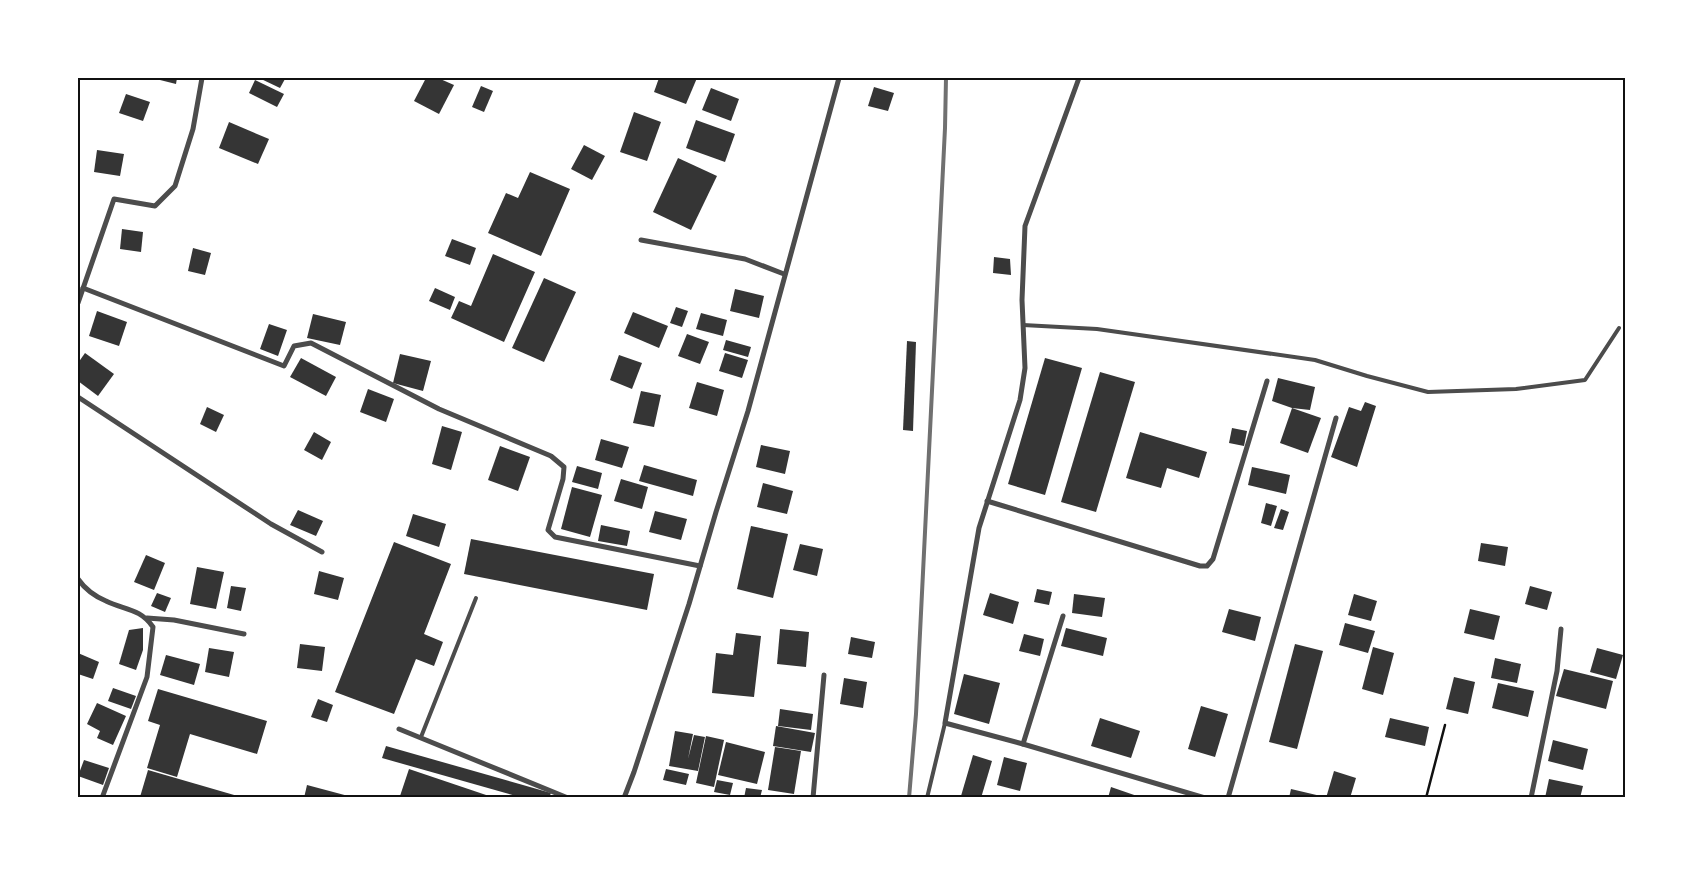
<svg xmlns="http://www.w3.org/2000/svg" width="1703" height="875" viewBox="0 0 1703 875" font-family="Poppins,sans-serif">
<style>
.building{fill:#353535}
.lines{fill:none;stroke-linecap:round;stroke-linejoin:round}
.path{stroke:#111;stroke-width:2.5}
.service{stroke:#4c4c4c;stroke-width:4}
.minor{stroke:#4c4c4c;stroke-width:5}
.rail{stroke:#707070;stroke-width:4}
.neatline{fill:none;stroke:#111;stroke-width:2}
</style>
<rect width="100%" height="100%" fill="#fff"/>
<g class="building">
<path d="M152 78H177L176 84Z"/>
<path d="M259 78H283L285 79 280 88Z"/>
<path d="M426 78H438L454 85 439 114 414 101Z"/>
<path d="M659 78H697L686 104 654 92Z"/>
<path d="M255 80 284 94 277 107 249 93Z"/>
<path d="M481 86 493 91 484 112 472 107Z"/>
<path d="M874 87 894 93 888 111 868 106Z"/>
<path d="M711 88 739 99 731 121 702 110Z"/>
<path d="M126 94 150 102 143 121 119 113Z"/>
<path d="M634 112 661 122 647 161 620 152Z"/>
<path d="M696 120 735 134 725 162 686 148Z"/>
<path d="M229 122 269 139 258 164 219 148Z"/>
<path d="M584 145 605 156 592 180 571 169Z"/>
<path d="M97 150 124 154 120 176 94 172Z"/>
<path d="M678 158 717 176 691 230 653 212Z"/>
<path d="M530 172 570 189 541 256 488 233 506 193 518 198Z"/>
<path d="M122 229 143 232 141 252 120 249Z"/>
<path d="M452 239 476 248 470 265 445 256Z"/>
<path d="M193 248 211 253 205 275 188 271Z"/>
<path d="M493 254 535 272 504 342 451 318 459 301 471 306Z"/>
<path d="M994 257 1010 259 1011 275 993 273Z"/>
<path d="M544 278 576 292 544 362 512 348Z"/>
<path d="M435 288 455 297 450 310 429 301Z"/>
<path d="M735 289 764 296 759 318 730 311Z"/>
<path d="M676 307 688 311 682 327 670 323Z"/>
<path d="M97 311 127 322 119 346 89 336Z"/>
<path d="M633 312 668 326 659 348 624 333Z"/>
<path d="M701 313 727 320 723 336 696 329Z"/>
<path d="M313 314 346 322 340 345 307 338Z"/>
<path d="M269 324 287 330 278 356 260 349Z"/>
<path d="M687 334 709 342 700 364 678 356Z"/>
<path d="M726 340 751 347 748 357 723 350Z"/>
<path d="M907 341 916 342 913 431 903 430Z"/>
<path d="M85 353 114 374 98 396 78 381V363Z"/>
<path d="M725 353 748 360 742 378 719 371Z"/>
<path d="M400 354 431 361 423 391 393 383Z"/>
<path d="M619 355 642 363 632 389 610 380Z"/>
<path d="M301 358 336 377 326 396 290 377Z"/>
<path d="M1045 358 1082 368 1045 495 1008 484Z"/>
<path d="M1100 372 1135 382 1096 512 1061 502Z"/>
<path d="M1278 378 1315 387 1310 410 1292 408 1272 401Z"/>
<path d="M697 382 724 390 717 416 689 408Z"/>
<path d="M368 389 394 399 386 422 360 412Z"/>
<path d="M641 391 661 395 654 427 633 423Z"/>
<path d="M1365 402 1376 406 1357 467 1331 457 1349 407 1361 411Z"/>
<path d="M207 407 224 415 216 432 200 424Z"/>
<path d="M1292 408 1321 418 1308 453 1280 443Z"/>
<path d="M442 426 462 432 451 470 432 464Z"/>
<path d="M1232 428 1247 431 1244 446 1229 443Z"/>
<path d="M314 432 331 442 322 460 304 450Z"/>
<path d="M1140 432 1207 452 1199 478 1167 468 1161 488 1126 478Z"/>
<path d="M601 439 629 447 622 468 595 460Z"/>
<path d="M761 445 790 451 785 474 756 467Z"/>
<path d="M500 446 530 457 518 491 488 480Z"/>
<path d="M644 465 697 480 693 496 639 481Z"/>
<path d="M577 466 602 473 598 489 572 482Z"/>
<path d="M1252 467 1290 475 1286 494 1248 485Z"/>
<path d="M621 479 648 487 642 509 614 501Z"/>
<path d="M763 483 793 491 787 514 757 507Z"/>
<path d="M572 487 602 495 590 537 561 529Z"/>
<path d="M1266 503 1277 506 1271 526 1261 523Z"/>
<path d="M1281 509 1289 512 1283 530 1274 528Z"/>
<path d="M298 510 323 521 316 536 290 525Z"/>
<path d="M655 511 687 519 681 540 649 532Z"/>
<path d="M413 514 446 524 439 547 406 536Z"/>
<path d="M601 525 630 531 627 546 598 541Z"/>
<path d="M751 526 788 534 773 598 737 589Z"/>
<path d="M471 539 654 574 647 610 464 574Z"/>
<path d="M394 542 451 564 424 634 443 642 434 666 416 659 394 714 335 692Z"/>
<path d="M1481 543 1508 547 1505 566 1478 561Z"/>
<path d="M800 544 823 549 817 576 793 570Z"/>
<path d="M146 555 165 563 154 590 134 582Z"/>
<path d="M197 567 224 572 216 609 190 604Z"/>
<path d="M319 571 344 578 338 600 314 594Z"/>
<path d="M231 586 246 588 241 611 227 608Z"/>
<path d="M1530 586 1552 592 1547 610 1525 604Z"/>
<path d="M1037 589 1052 592 1049 605 1034 602Z"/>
<path d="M157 593 171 598 165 612 151 606Z"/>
<path d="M990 593 1019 602 1013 624 983 615Z"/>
<path d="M1074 594 1105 598 1102 617 1072 613Z"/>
<path d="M1354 594 1377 601 1371 621 1348 615Z"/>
<path d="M1229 609 1261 617 1255 641 1222 632Z"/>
<path d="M1470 609 1500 616 1494 640 1464 633Z"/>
<path d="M1345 623 1375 631 1368 653 1339 645Z"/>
<path d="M143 628V650L136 670 119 664 129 630Z"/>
<path d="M1066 628 1107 638 1103 656 1061 646Z"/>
<path d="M780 629 809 632 806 667 777 664Z"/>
<path d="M736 633 761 636 754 697 712 693 716 653 733 655Z"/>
<path d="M1024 634 1044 639 1040 656 1019 651Z"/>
<path d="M851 637 875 642 872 658 848 654Z"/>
<path d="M300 644 325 647 322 671 297 668Z"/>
<path d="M1295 644 1323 651 1297 749 1269 742Z"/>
<path d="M1373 647 1394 653 1383 695 1362 689Z"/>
<path d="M209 648 234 652 229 677 205 672Z"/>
<path d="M1597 648 1623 655 1616 679 1590 672Z"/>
<path d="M78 653 99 662 93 679 78 674Z"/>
<path d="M166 655 200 664 194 685 160 675Z"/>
<path d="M1495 658 1521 664 1517 683 1491 678Z"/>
<path d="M1564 669 1613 681 1606 709 1556 696Z"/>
<path d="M964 674 1000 683 989 724 954 714Z"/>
<path d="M1454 677 1475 682 1468 714 1446 709Z"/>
<path d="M844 678 867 682 863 708 840 704Z"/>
<path d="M1498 683 1534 691 1528 717 1492 708Z"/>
<path d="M113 688 136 696 131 709 108 701Z"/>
<path d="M158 689 267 721 257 754 190 734 177 777 147 768 160 725 148 721Z"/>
<path d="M318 699 333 705 327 722 311 717Z"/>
<path d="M97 703 126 716 113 745 97 738 100 731 87 724Z"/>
<path d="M1201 706 1228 714 1215 757 1188 749Z"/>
<path d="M780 709 813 714 811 730 778 726Z"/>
<path d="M1100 718 1140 731 1131 758 1091 746Z"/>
<path d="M1390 718 1429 727 1425 746 1385 737Z"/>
<path d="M776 726 815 733 811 752 773 746Z"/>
<path d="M675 731 693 734 688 759 694 735 705 737 698 771 669 766Z"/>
<path d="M706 736 724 740 714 787 696 783Z"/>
<path d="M1553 740 1588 749 1583 770 1548 761Z"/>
<path d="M726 742 765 752 757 784 718 775Z"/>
<path d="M386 746 551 793 549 798H523L382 758Z"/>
<path d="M775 747 801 751 794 794 768 790Z"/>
<path d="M973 755 992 761 981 798H967L961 796Z"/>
<path d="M1004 757 1027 763 1020 791 997 785Z"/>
<path d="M84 760 109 768 103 785 78 776Z"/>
<path d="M409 769 492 797V798H404L400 796Z"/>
<path d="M666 769 689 774 686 785 663 780Z"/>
<path d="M148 770 241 797V798L140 797Z"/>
<path d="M1334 771 1356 778 1350 798H1326Z"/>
<path d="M1549 779 1583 786 1580 798H1545Z"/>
<path d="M717 780 733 783 730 795 714 792Z"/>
<path d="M307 785 352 797V798H304Z"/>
<path d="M1111 787 1140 797V798H1108Z"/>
<path d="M746 788 762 790 760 798H744Z"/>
<path d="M1291 789 1325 797V798H1289Z"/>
</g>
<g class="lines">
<path class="path" d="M1426 798 1445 725"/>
<g class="service">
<path d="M1023 325 1097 329 1315 360 1367 376 1428 392 1516 389 1585 380 1619 328"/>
<path d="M421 737 476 598"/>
<path d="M927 798 945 723"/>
</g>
<g class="minor">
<path d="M1079 78 1025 226 1022 300 1025 368 1020 400 979 528 945 723 1023 744 1205 798"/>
<path d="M641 240 745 259 784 274"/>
<path d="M83 288 284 366 294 346 311 343 439 409 551 456 564 467 563 479 548 530 555 537 700 566"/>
<path d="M78 303 114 199 155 206 175 186 193 129 202 78"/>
<path d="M78 397 271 524 322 552"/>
<path d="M987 501 1200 566H1207L1213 559 1267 381"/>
<path d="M78 579C85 589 94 596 106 601 124 610 140 608 153 627L147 677 102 798"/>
<path d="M147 618 174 620 244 634"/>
<path d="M399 729 568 798"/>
<path d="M1023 744 1063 616"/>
<path d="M624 798 634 772 689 604 716 512 748 411 839 78"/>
<path d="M813 798 824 675"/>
<path d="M1228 798 1336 418"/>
<path d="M1531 798 1557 671 1561 629"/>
</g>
<path class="rail" d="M909 798 916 714 945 128 946 78"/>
</g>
<rect width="1703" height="875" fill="none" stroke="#ffffff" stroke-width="158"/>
<rect x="79" y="79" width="1545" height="717" class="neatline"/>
</svg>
